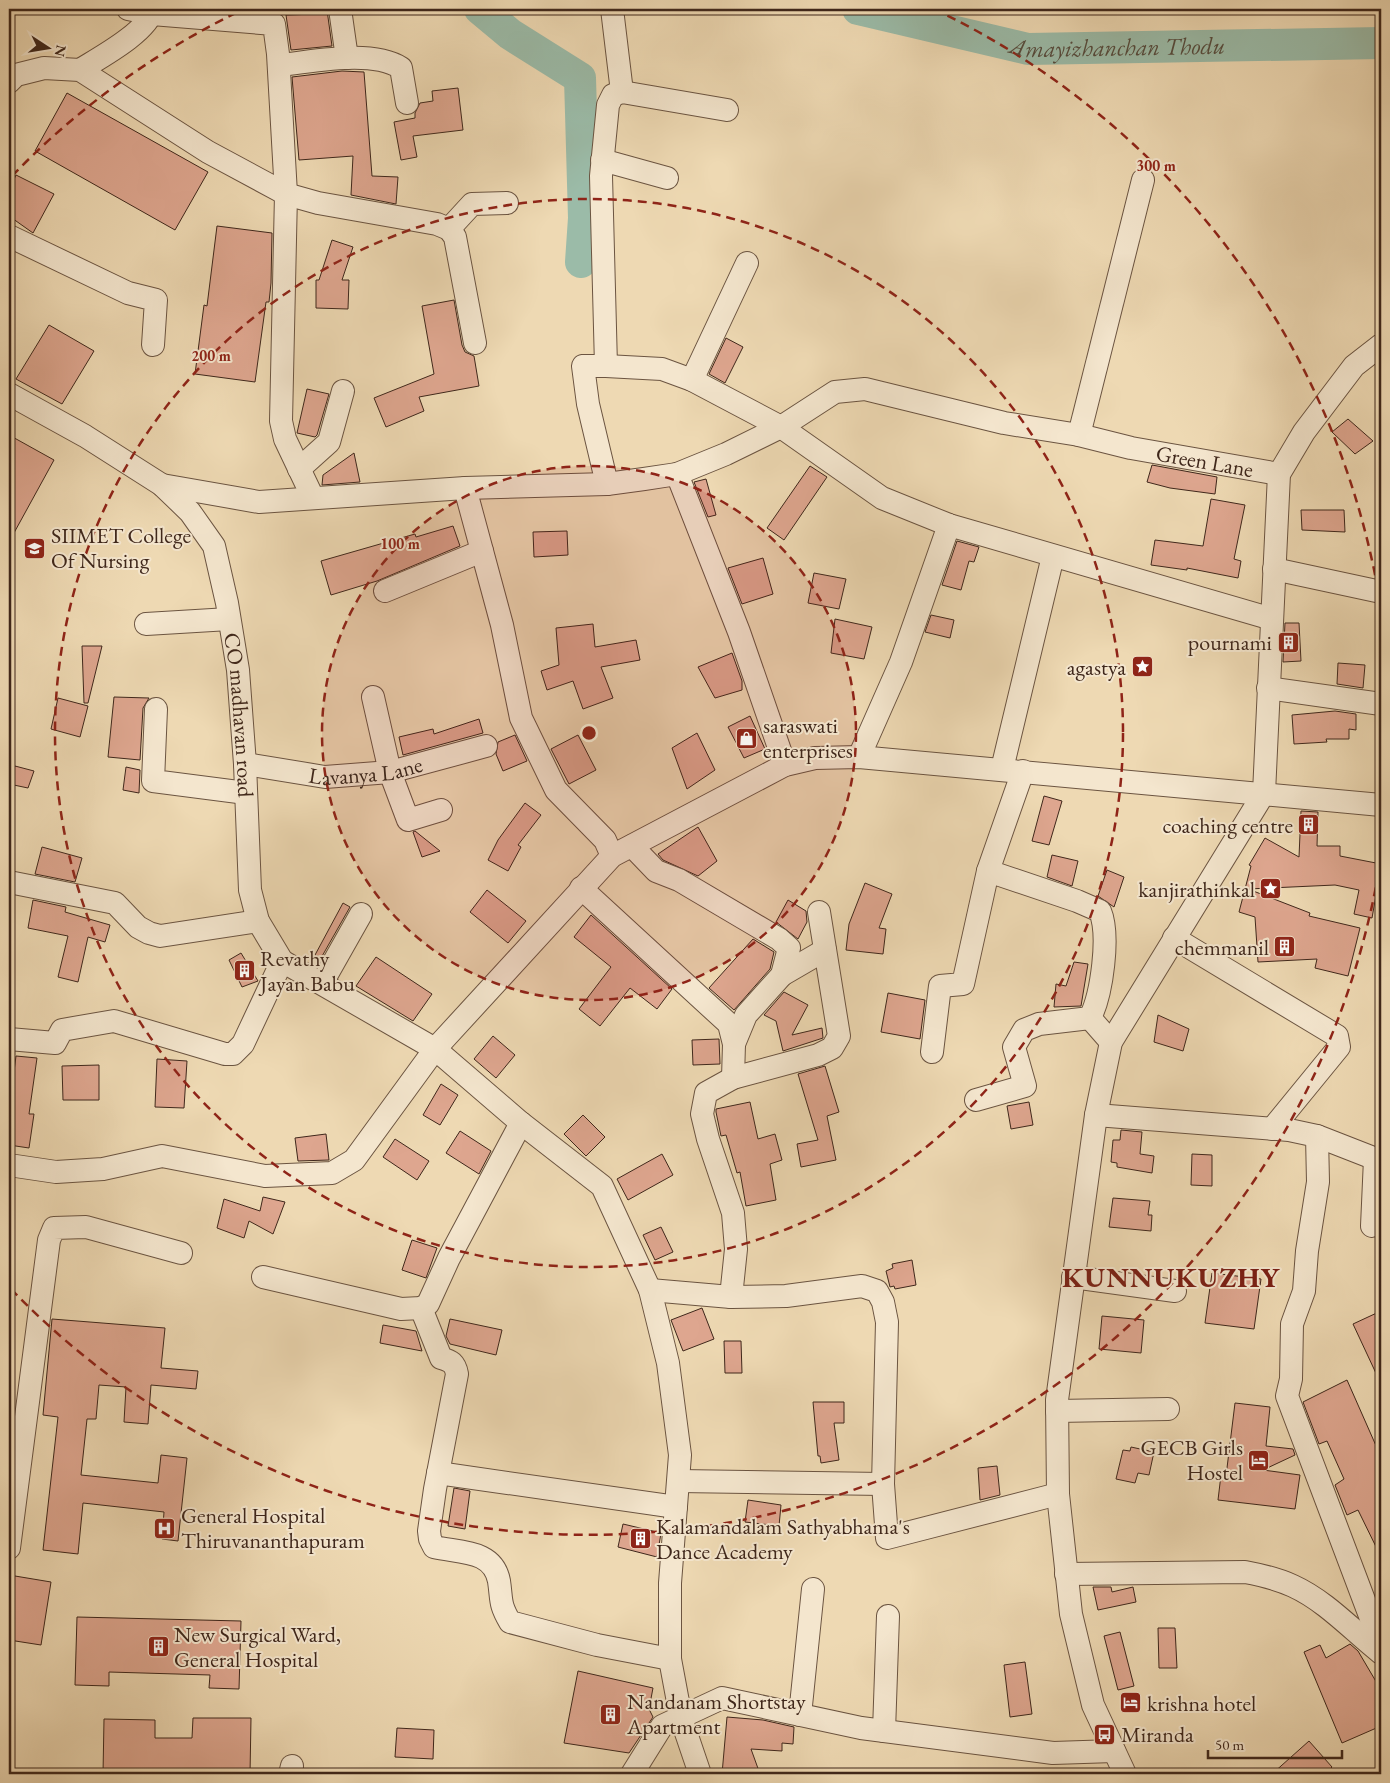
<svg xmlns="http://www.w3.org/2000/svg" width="1390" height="1783" viewBox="0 0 1390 1783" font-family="'EB Garamond',serif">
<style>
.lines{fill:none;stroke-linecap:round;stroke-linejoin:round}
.river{stroke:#9bbba8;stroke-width:32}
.building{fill:#dea68f;stroke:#3f271b}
.minor-casing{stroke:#6b5441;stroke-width:24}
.minor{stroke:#f4e6ce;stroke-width:22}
.ring{fill:none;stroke:#8f2418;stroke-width:2.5;stroke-dasharray:9 6}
.labels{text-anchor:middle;stroke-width:4;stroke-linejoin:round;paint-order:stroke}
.street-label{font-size:22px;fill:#3f271b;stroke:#f4e6ce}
.poi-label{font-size:22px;fill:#3f271b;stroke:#f4e6ce;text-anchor:start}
.water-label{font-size:24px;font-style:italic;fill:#564c3e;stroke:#f4e6ce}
.district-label{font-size:28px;font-weight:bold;letter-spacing:1px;fill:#7a1f14;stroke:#f4e6ce}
.centre{fill:#8f2418;stroke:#f4e6ce;stroke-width:2.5}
.ring-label{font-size:15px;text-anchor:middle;font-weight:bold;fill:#8f2418;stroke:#f4e6ce;stroke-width:4;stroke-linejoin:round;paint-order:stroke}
</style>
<rect width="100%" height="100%" fill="#eed9b3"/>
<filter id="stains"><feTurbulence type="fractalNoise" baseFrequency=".004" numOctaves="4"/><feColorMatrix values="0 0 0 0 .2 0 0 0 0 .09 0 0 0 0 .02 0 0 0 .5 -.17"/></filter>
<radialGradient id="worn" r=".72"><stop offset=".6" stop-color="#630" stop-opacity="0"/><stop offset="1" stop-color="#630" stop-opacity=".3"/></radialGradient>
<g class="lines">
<g class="river">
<path d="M480 9 510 34 580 78 584 218 581 262"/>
<path id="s1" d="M858 9 1028 49 1381 43"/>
</g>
</g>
<g class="building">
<path d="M327 10 332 46 291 50 286 15 318 14V12Z"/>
<path d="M342 71 364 72 372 176 398 177 396 204 351 195 353 156 299 160 292 77Z"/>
<path d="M458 88 463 130 413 136 417 157 401 160 394 122 415 118V113L420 103 433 101 432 91Z"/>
<path d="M67 93 208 172 175 230 35 151Z"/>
<path d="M16 175 54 194 33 233 9 216V190Z"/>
<path d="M217 226 272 233 271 283 269 302H266L255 382 195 374 204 305 207 306Z"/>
<path d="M332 240 353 247 342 280H349L348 309 316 308V280H319Z"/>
<path d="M454 300 462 345 465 352 474 356 479 386 419 397 424 411 386 427 374 398 434 374 422 306Z"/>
<path d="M49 325 94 351 62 404 16 379Z"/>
<path d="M726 338 743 347 725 383 709 374Z"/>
<path d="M307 389 329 394 317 435 315 437 297 433Z"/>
<path d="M1348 419 1373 441 1355 454 1332 432Z"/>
<path d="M9 435 54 460 9 542Z"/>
<path d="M354 453 360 482 322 485 323 475Z"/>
<path d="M1152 465 1217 477 1215 494 1170 488 1147 482Z"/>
<path d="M810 466 827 477 784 540 767 528Z"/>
<path d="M706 479 716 515 708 517 694 482Z"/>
<path d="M1211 499 1245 505 1234 559 1241 561 1238 578 1187 568V570L1151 565 1155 540 1203 546Z"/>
<path d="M1301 510H1344L1345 532 1302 530Z"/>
<path d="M453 526 460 546 377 581 331 595 321 561 415 534 416 537Z"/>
<path d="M567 531 568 555 534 557 533 532Z"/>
<path d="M957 541 979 547 974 562 969 561 961 590 942 585Z"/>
<path d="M763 558 773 594 742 604 728 568Z"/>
<path d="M814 573 846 579 839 609 808 603Z"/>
<path d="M931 615 954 620 950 638 925 632Z"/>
<path d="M835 619 872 627 864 659 831 653Z"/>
<path d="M1285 623H1299L1301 661 1283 662Z"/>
<path d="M593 624 595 647 636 640 640 660 601 667 613 698 583 709 573 681 547 690 541 671 559 665 556 628Z"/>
<path d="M82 646H102L88 703H84Z"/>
<path d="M732 653 742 681V690L715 698 698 667Z"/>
<path d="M1338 663 1365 665 1363 688 1337 684Z"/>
<path d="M114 697 149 698 143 708 140 760 108 757Z"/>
<path d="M58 698 88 706 80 737 51 729Z"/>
<path d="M1335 711 1356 714V730L1349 729V739H1326L1327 742 1294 744 1292 715Z"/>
<path d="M750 716 765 749 744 758 728 727Z"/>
<path d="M479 719 483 733 403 755 399 737 433 729 434 734Z"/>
<path d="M697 733 715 770 687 789 672 748Z"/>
<path d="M515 735 527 761 503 771 496 754 498 742Z"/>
<path d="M578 735 596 770 569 784 551 749Z"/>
<path d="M15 766 34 771 28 788 9 784Z"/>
<path d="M126 767 140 770 139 793 123 790Z"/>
<path d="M1044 796 1062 801 1049 845 1032 841Z"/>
<path d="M525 803 541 815 518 845 521 847 508 871 488 860 498 840Z"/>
<path d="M1301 811 1318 812 1317 846H1340V856L1376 863V866L1381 867 1372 918 1354 914 1359 890 1335 885 1248 889 1310 913 1309 916 1360 928 1348 976 1315 968 1317 959 1258 962 1255 917 1239 912 1251 866 1249 865 1265 838 1299 857Z"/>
<path d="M698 827 717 861 698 876 663 860 658 854Z"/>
<path d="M415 831 440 851 422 857 413 832Z"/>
<path d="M42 847 82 858 75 882 35 874Z"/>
<path d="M1052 855 1078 861 1072 886 1047 877Z"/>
<path d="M1107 870 1124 877 1114 907 1098 896Z"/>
<path d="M865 883 892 894 879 928 886 929 883 954 846 950 849 924Z"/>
<path d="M487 890 526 921 508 943 470 912Z"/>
<path d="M33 900 66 907 65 912 110 925 105 942 88 937 78 982 58 977 68 936 28 928Z"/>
<path d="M788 900 806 911 807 922 798 939 776 922Z"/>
<path d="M343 903 350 907 321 958 315 955Z"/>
<path d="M591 915 672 989 657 1009 630 988 600 1026 579 1009 611 967 574 937Z"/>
<path d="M753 939 774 952 770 969 734 1010 709 988Z"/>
<path d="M241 953 258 981 242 987 229 960Z"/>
<path d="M376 957 432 994 413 1021 356 986Z"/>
<path d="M1074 962 1088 964 1081 1006 1054 1007 1056 984 1066 986Z"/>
<path d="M784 992 808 1005 792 1035 822 1028 823 1038 783 1051 776 1021 764 1015Z"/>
<path d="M888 993 925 1000 920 1039 881 1032Z"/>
<path d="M1158 1015 1189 1029 1183 1051 1154 1042Z"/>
<path d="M493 1036 515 1055 496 1078 474 1059Z"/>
<path d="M719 1039 720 1064 693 1065 692 1040Z"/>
<path d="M16 1056 37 1058 29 1114H34L29 1148 9 1145V1111Z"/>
<path d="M157 1059 187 1061 184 1108 155 1107Z"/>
<path d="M99 1065V1100H63L62 1066Z"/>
<path d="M825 1066 839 1112 827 1116 836 1160 801 1167 797 1144 818 1140 798 1074Z"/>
<path d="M441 1084 458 1095 440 1125 423 1115Z"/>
<path d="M750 1102 758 1139 775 1134 782 1160 770 1164 776 1200 746 1206 740 1172 737 1173 726 1135 721 1136 716 1112V1109Z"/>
<path d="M1029 1102 1033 1125 1011 1129 1007 1106Z"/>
<path d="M583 1115 605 1137 586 1156 564 1134Z"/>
<path d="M1121 1130 1142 1132 1140 1154 1154 1156 1152 1173 1117 1167V1163L1111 1162 1113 1140H1120Z"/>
<path d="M460 1131 491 1151 479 1174 446 1153Z"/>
<path d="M326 1134 329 1160 298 1161 295 1138Z"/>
<path d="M395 1139 429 1161 417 1180 383 1157Z"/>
<path d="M662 1154 673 1175 628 1200 617 1179Z"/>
<path d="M1192 1154 1212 1155V1186L1191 1185Z"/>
<path d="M263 1197 285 1202 273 1234 249 1221 244 1238 217 1228 224 1199 260 1211Z"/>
<path d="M1113 1198 1150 1201 1148 1215H1152L1151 1231 1109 1227Z"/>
<path d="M661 1227 673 1252 655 1260 643 1235Z"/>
<path d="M412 1240 437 1248 426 1278 402 1270Z"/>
<path d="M912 1260 916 1285 895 1289 894 1286 890 1287 886 1271 893 1268 892 1264Z"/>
<path d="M1212 1273 1261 1279 1254 1329 1205 1323Z"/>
<path d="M702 1308 714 1339 683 1351 671 1320Z"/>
<path d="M1381 1311V1384L1353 1324Z"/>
<path d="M1102 1316 1144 1320 1141 1353 1099 1349Z"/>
<path d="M52 1319 165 1328 161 1368 198 1371 196 1389 151 1385 148 1424 124 1422 126 1387 99 1385 96 1419H87L81 1475 158 1483 161 1455 187 1458 178 1541 162 1539 164 1512 83 1503 78 1554 43 1550 58 1417 43 1415Z"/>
<path d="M450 1319 502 1330 496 1355 450 1344 446 1336Z"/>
<path d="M383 1325 416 1331 422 1351 380 1343Z"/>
<path d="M724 1341H741L742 1373H725Z"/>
<path d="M1347 1380 1381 1457V1557L1358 1510 1347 1515 1335 1485 1344 1479 1327 1441 1319 1444 1303 1402Z"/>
<path d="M813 1402H844V1423H834L839 1460 821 1463 820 1456H818Z"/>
<path d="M1235 1403 1270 1407 1266 1446 1293 1449 1295 1455 1263 1470 1300 1475 1295 1509 1218 1500 1221 1475 1226 1476Z"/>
<path d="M1131 1447 1154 1452 1149 1475 1138 1473 1135 1483 1116 1479 1123 1450 1130 1451Z"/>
<path d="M997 1466 1000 1495 980 1500 978 1468Z"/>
<path d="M454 1488 470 1491 465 1529 448 1526Z"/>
<path d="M748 1500 781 1505 779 1526 745 1522Z"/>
<path d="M623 1524 661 1533 657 1557 618 1547Z"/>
<path d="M9 1575 51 1582 41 1645 9 1640Z"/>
<path d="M1093 1587H1111L1112 1592 1133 1587 1136 1602 1098 1610Z"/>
<path d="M77 1617 241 1621 239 1689 209 1688 210 1675 109 1672V1686L75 1685Z"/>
<path d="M1158 1628H1175L1177 1668H1159Z"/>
<path d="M1120 1632 1134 1686 1118 1690 1104 1636Z"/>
<path d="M1350 1644 1358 1651 1381 1690V1726L1342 1743 1304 1652 1320 1645 1326 1658Z"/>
<path d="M1025 1662 1032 1714 1010 1717 1004 1665Z"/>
<path d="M578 1671 653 1688 649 1709 653 1717 629 1753 564 1743Z"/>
<path d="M727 1717 763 1720 794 1727 793 1744 782 1743V1751L751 1749 760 1774H722Z"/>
<path d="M193 1718H251L250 1774H103L104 1719 155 1720V1738H192Z"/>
<path d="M397 1728 434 1730 433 1759 395 1757Z"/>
<path d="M1309 1741 1332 1767 1325 1774H1272Z"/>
</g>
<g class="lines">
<defs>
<g id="minor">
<path d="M128 9 152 14 274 24 278 54 286 194 281 421 285 439 313 498"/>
<path d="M340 9 347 58"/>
<path d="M612 9 622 92"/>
<path d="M279 65C313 62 371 49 401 68L407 103"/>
<path d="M80 70C99 58 148 32 153 9"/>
<path d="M9 82 16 75 44 68 80 70 208 152 286 194 318 203 437 224 449 229 455 237 475 343"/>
<path d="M602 160 667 178"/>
<path d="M449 229 472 204 507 203"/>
<path d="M9 236 128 293 156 300 153 345"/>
<path d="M606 366 662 369 692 380 781 427 882 498 949 525 1272 619"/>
<path d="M692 380 747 263"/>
<path id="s2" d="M9 394 85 436 162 485 190 512 214 546 227 603 238 670 245 764 250 890 258 921 282 961 435 1049 521 1123 602 1186 650 1290 668 1363 680 1455 670 1583V1659L681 1718 700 1774"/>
<path d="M1079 435 1143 180"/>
<path d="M299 469 329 442 343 391"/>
<path d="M677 474 739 632 785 765"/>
<path d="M607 484 588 404 583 366H606L601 176 608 105 613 95 622 92 727 110"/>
<path id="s3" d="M162 485 259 502 465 488 607 484 644 479 677 474 726 454 781 427 835 392 865 389 1004 423 1079 435 1131 448 1279 474"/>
<path d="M465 488 502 625 521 718 556 790 605 840 612 856"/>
<path d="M1274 569 1381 592"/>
<path d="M385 591 482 551"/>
<path d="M146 624 229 619"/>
<path d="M1268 688 1381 704"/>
<path d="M373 697 390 772 408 820 441 810"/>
<path d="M156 709 153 781 246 793"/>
<path d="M859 757 901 662 949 525"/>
<path id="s4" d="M245 764 325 777 390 772 486 746"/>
<path d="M1002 769 1053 556"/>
<path d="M632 846 656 871 679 880 779 939 789 948 782 975 746 1015 734 1044"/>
<path d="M988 871 1023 771"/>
<path d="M9 882 115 903 138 927 149 933 160 936 258 921"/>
<path d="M581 888 729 1024 734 1044 733 1078"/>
<path d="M1174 938 1337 1036 1339 1047 1272 1129"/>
<path d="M782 975 825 950"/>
<path d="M322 983 361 914"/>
<path d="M9 1039 55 1043 62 1030 114 1021 225 1054H233L243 1044 282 961"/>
<path d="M932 1052 940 986 963 984 988 871 1077 901 1100 911C1110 935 1102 994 1090 1018L1111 1042"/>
<path d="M976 1100 1025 1086 1014 1047 1024 1030 1039 1024 1090 1018"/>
<path d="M1096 1115 1289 1130 1317 1136 1318 1182 1307 1251 1304 1291 1292 1324 1291 1379 1287 1396 1381 1645"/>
<path d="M1317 1136 1381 1161"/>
<path d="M9 1165 56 1172 103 1169 162 1156 265 1176 332 1173 354 1160 435 1049 612 856 785 765 815 758 859 757 1381 805"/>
<path d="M1372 1226 1375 1159"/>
<path d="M263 1277 401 1309 421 1308 428 1304 449 1258 521 1123"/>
<path d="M1073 1277 1175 1291"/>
<path d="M650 1290 731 1297 786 1296 862 1286 877 1291 883 1302 887 1322 883 1484 887 1538 1058 1494"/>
<path d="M731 1297 736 1249 733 1213 708 1139 702 1114 706 1093 733 1078 818 1055 832 1048 839 1036 819 912"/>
<path d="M421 1308 441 1358C451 1361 455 1363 457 1374L435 1489 429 1531 430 1539 434 1547C459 1553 493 1549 499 1581 502 1601 499 1603 510 1622L597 1645 670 1659"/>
<path d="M1057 1411 1168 1409"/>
<path d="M438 1473 676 1507"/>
<path d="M679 1481 883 1484"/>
<path d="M9 1548 49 1240 54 1228 86 1227 181 1253"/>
<path d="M1066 1574 1245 1572C1261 1575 1278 1579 1293 1586 1326 1601 1353 1631 1381 1653"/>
<path d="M800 1715 813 1589"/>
<path d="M884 1731 888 1616"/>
<path d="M290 1774 292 1766"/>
<path d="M632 1774 662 1726 722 1698 861 1728 1053 1753 1114 1751"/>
<path d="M1125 1774 1093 1705 1071 1614 1058 1494 1057 1400 1096 1115 1111 1042 1264 793 1279 474 1304 432 1354 366 1381 345"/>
</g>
</defs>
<use href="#minor" class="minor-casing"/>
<use href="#minor" class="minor"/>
</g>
<circle cx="589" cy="733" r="267" fill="#8f2418" fill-opacity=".12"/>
<g class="ring">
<circle cx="589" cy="733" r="267"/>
<circle cx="589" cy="733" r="534"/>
<path d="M1381 858A802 802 0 0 1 12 1290M12 176A802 802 0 0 1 244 9M934 9A802 802 0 0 1 1381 608"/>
</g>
<defs>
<symbol id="university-square" viewBox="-11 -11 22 22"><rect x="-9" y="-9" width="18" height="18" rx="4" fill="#8f2418" stroke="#f4e6ce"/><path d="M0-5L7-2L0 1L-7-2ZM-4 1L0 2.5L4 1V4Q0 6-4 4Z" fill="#fff"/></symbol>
<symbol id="building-square" viewBox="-11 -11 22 22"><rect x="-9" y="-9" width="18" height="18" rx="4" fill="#8f2418" stroke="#f4e6ce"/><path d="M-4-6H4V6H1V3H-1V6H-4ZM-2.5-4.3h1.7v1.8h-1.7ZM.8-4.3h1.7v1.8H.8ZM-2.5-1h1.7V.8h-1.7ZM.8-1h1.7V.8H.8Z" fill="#fff"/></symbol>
<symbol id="sight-square" viewBox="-11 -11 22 22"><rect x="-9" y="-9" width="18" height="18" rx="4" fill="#8f2418" stroke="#f4e6ce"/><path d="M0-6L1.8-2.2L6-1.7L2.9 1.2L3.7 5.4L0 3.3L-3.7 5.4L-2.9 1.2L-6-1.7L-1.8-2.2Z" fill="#fff"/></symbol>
<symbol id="shop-square" viewBox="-11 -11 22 22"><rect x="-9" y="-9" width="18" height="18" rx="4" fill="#8f2418" stroke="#f4e6ce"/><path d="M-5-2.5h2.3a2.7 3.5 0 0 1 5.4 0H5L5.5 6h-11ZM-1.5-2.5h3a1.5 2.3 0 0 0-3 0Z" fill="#fff"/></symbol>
<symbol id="hotel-square" viewBox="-11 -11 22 22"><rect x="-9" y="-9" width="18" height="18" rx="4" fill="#8f2418" stroke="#f4e6ce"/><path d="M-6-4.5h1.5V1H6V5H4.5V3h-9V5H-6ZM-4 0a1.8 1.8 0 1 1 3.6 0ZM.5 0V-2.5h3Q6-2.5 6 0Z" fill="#fff"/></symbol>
<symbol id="hospital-square" viewBox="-11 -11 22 22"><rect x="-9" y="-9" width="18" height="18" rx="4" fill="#8f2418" stroke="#f4e6ce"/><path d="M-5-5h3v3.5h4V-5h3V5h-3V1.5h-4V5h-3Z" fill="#fff"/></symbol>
<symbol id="bus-square" viewBox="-11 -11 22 22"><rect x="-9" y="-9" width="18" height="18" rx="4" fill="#8f2418" stroke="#f4e6ce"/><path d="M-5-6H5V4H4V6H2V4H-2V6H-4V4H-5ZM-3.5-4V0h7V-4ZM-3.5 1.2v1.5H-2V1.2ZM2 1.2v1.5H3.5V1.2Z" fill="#fff"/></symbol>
</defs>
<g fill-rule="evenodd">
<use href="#university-square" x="22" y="536" width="25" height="25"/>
<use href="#building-square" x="1276" y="630" width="25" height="25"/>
<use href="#sight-square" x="1130" y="654" width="25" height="25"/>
<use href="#shop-square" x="734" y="726" width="25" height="25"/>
<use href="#building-square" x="1296" y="812" width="25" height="25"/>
<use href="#sight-square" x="1258" y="876" width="25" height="25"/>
<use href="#building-square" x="1272" y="934" width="25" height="25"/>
<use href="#building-square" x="232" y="958" width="25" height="25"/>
<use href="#hotel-square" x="1246" y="1448" width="25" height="25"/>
<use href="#hospital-square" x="152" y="1516" width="25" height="25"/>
<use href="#building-square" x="628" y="1526" width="25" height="25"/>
<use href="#building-square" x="146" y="1634" width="25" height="25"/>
<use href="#hotel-square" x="1118" y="1690" width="25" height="25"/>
<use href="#building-square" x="598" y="1702" width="25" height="25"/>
<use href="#bus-square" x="1092" y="1722" width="25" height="25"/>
</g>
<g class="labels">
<g class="street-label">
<text dy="8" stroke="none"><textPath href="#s3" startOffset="1074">Green Lane</textPath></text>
<text dy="8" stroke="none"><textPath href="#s2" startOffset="430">CO madhavan road</textPath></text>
<text dy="8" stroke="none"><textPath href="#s4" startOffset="122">Lavanya Lane</textPath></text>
</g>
<g class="poi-label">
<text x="51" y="543">SIIMET College<tspan x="51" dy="25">Of Nursing</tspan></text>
<text x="1272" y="650" text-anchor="end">pournami</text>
<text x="1126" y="675" text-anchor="end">agastya</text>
<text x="763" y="733">saraswati<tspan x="763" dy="25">enterprises</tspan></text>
<text x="1293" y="833" text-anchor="end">coaching centre</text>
<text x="1255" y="897" text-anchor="end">kanjirathinkal</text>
<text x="1269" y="955" text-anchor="end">chemmanil</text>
<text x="260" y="966">Revathy<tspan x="260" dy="25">Jayan Babu</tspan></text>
<text x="1243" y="1455" text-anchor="end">GECB Girls<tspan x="1243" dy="25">Hostel</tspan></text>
<text x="181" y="1523">General Hospital<tspan x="181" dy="25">Thiruvananthapuram</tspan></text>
<text x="656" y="1534">Kalamandalam Sathyabhama's<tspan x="656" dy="25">Dance Academy</tspan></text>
<text x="174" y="1642">New Surgical Ward,<tspan x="174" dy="25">General Hospital</tspan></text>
<text x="627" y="1709">Nandanam Shortstay<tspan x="627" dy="25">Apartment</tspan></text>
<text x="1147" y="1711">krishna hotel</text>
<text x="1121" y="1742">Miranda</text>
</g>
<g class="water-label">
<text dy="8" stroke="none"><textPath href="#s1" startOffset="264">Amayizhanchan Thodu</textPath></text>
</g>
<g class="district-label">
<text x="1171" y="1287">KUNNUKUZHY</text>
</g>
</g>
<circle cx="589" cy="733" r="8" class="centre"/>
<g class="ring-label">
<text x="1156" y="171">300 m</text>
<text x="211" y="361">200 m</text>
<text x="400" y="549">100 m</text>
</g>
<rect width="1390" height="1783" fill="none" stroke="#eed9b3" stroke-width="30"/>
<rect x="10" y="10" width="1370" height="1763" fill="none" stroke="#3f271b" stroke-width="2.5"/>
<rect x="15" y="15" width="1360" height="1753" fill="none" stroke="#3f271b"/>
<g transform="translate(48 48) rotate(102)" stroke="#f4e6ce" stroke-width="4" paint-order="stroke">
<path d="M0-4L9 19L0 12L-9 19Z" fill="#3f271b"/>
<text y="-8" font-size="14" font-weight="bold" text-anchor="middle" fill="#3f271b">N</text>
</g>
<path d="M1208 1750v8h134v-8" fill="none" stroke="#3f271b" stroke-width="2.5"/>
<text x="1215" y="1750" font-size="15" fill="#3f271b" stroke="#f4e6ce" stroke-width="4" paint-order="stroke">50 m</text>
<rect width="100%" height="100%" filter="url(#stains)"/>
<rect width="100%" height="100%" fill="url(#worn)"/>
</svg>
